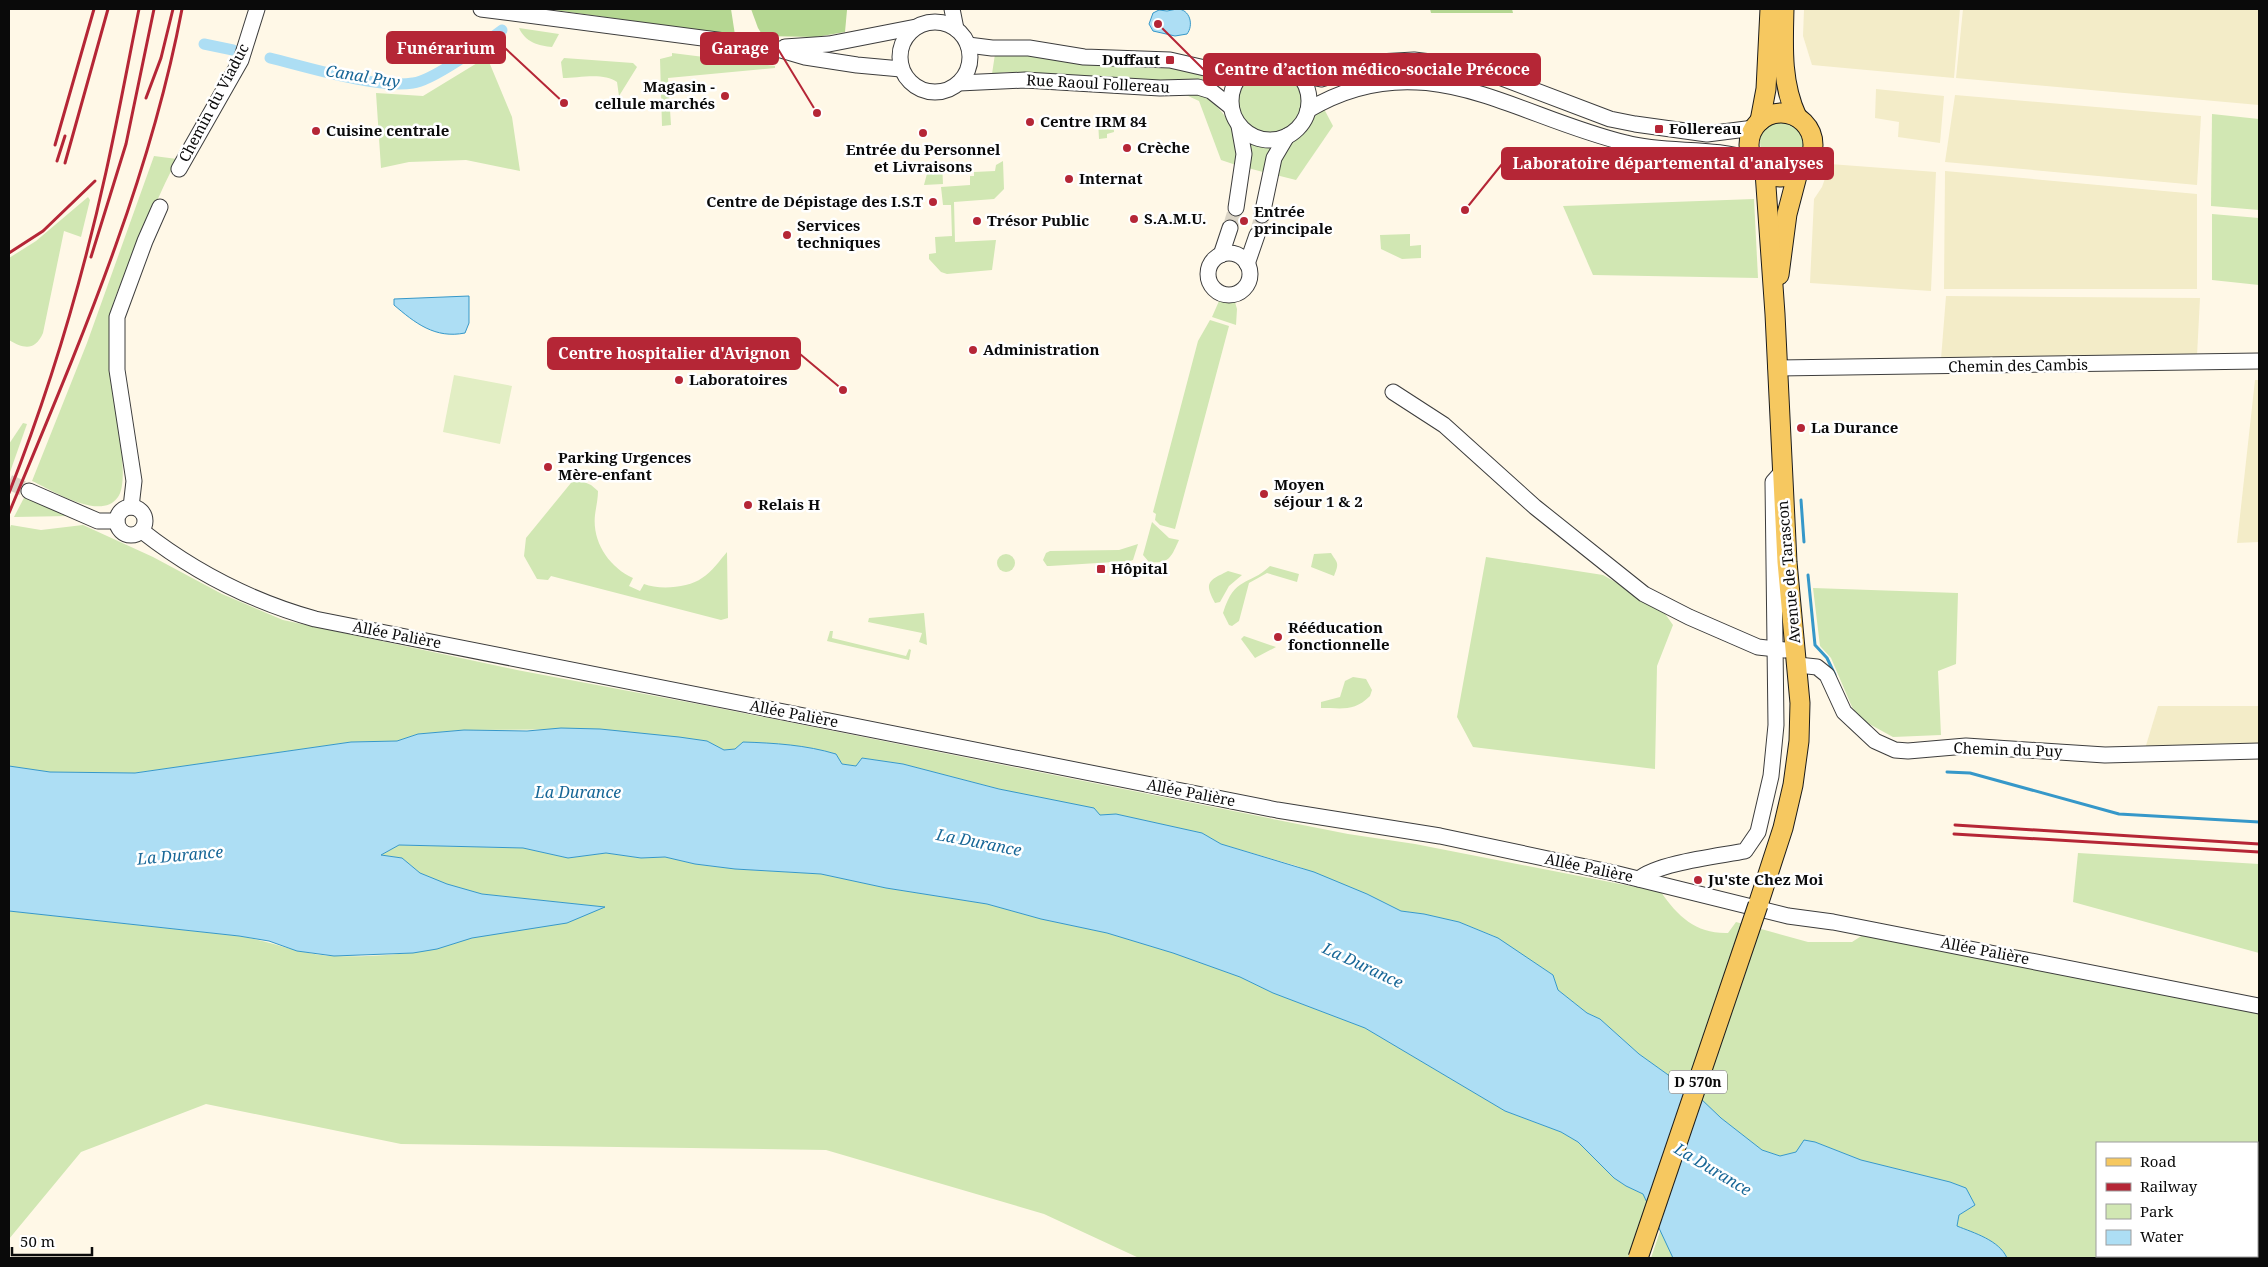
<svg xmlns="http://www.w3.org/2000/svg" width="2268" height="1267" viewBox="0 0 2268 1267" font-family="'Noto Serif',serif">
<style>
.farmland{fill:#f3ecc8}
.green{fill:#d1e7b3;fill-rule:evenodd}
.forest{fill:#b5d792}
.pitch{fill:#e2eec4}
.water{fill:#addef4;stroke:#3698c9}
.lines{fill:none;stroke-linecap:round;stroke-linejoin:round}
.stream{stroke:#3698c9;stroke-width:3}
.canal{stroke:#addef4;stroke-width:11}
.minor-tunnel{stroke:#dad4c6;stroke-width:15;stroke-dasharray:15 8;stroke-linecap:butt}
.minor-casing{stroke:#3d3d3d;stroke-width:17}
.major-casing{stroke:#1b1b1b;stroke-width:21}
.minor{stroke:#fff;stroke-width:15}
.major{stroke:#f6c860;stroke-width:19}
.rail{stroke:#b52636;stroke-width:3}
.major-bridge-casing{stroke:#1b1b1b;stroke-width:21;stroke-linecap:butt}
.major-bridge{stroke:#f6c860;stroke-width:19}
.poi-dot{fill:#b52636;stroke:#fff;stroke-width:2}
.labels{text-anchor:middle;stroke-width:5;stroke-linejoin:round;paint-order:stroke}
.shield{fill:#fff;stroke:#545454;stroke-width:1}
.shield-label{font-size:14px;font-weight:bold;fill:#0a0a0a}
.poi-label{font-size:15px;font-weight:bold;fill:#0a0a0a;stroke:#fff;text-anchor:start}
.street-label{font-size:15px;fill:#0a0a0a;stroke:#fff}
.water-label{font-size:16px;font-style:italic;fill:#186797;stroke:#fff}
.leader{fill:none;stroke:#b52636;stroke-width:2}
.callout-dot{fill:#b52636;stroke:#fff;stroke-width:2}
.callout{fill:#b52636;stroke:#b52636;stroke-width:2}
.callout-label{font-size:16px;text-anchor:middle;font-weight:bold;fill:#fff}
</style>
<rect width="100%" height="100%" fill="#fff8e7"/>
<g class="farmland">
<path d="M1804 9H1960L1954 78 1812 65 1803 36Z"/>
<path d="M1963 9H2259V105L1956 78Z"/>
<path d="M1876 89 1944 96 1940 143 1898 137 1899 122 1875 118Z"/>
<path d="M1955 95 2201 116 2197 185 1945 162Z"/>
<path d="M1830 164 1936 172 1931 291 1810 283 1814 199 1822 187Z"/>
<path d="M1945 171 2197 194V289H1944Z"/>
<path d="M1946 296 2200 298 2197 356 1941 359Z"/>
<path d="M2255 380H2259V542L2237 543Z"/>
<path d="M2158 706H2259V749L2144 752Z"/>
</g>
<g class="green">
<path d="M519 28 559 34 552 47C539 46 525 42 519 28Z"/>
<path d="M672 53 775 66V68L668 78 671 125 662 126 660 59 672 56Z"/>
<path d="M995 54 1039 56 1106 66 1166 67 1223 79 1227 85 1219 86 1188 79 1166 81 1008 72 992 74Z"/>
<path d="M487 57 512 117 520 171 466 160 409 162 381 168 376 93 423 96Z"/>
<path d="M564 58 633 63 637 67 619 96 617 82C604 72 578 78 563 78L561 62Z"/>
<circle cx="1269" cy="100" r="33"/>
<path d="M1203 94C1228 114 1239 132 1236 165L1221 160 1199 101 1186 95Z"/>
<path d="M1323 107 1333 126 1296 180 1276 175 1277 167 1287 148Z"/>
<path d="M2212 114 2259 119V210L2211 206Z"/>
<path d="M1113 118 1114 132 1107 134V138L1099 139 1098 120Z"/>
<circle cx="1782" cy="142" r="22"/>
<path d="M1248 141 1254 144 1272 146 1268 153 1263 172 1248 168Z"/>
<path d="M154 156 177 159C159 194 144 230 129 266 122 281 112 300 111 316 110 341 112 367 114 392 116 413 130 481 118 497 101 522 52 490 32 481L87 343Z"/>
<path d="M1003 161 1004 189 994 199 954 202 955 242 996 240 992 270 947 274 941 272 929 259V254L936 253 935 237 952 236 951 205H943L941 187 970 185V176H974V172L995 171 996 165Z"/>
<path d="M942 163 943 184 924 185 929 166Z"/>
<path d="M88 197 90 200 81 237 64 231 43 333C35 351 24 349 9 340V258L36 241Z"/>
<path d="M1754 199 1758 278 1593 275 1563 206Z"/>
<path d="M2212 214 2259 218V285L2212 280Z"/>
<path d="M1410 234V246L1421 245V258L1402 259 1381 249 1380 235Z"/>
<path d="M1222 300 1235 302 1237 309 1236 325 1212 317 1219 301Z"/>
<path d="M1210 320 1229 326 1175 529 1160 525 1155 520 1156 514 1153 512 1198 341Z"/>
<path d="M23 423 27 424 9 475V444Z"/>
<path d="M575 478 591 485 598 491C598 499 596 507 595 515 592 542 609 567 633 578L629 586 640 591 644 584C659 590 689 588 702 578 712 572 720 560 727 552L728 618 721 620 551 576 548 580 537 579 524 556 526 538Z"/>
<path d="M26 494 70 516 14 517Z"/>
<path d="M1152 522 1169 538 1179 540C1171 557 1170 564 1149 562L1143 555Z"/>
<path d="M11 525 41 530 83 525 153 557 222 594 283 620 517 670 703 705 1348 834 1415 844 1661 892C1678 917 1697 934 1728 933L1736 922 1808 942H1852L1866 933 2259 1010V1258H2007C1999 1240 1974 1233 1957 1226L1959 1215 1975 1205 1966 1188 1950 1182 1861 1160 1815 1142 1796 1152 1780 1156 1762 1150 1721 1118 1699 1097 1639 1054 1600 1019 1587 1013 1558 990 1553 975 1494 936 1459 922 1424 914 1401 911 1367 894 1297 866 1221 844 1202 833 1116 814 1100 815 903 764 862 758 856 766 841 764 836 754C806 745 775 743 744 742L735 749 724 750 707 741 600 729 464 730 418 734 397 741 351 742 135 773 50 772 9 766V530ZM2097 1143H2257V1256H2097Z"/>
<path d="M1138 544 1133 560 1130 561 1050 566H1047L1043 560 1046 553 1050 551 1119 550Z"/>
<path d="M1331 553C1337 563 1340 562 1334 576L1311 567 1314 554Z"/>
<circle cx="1006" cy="563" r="9"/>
<path d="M1486 557 1603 575 1661 608 1673 625 1657 666 1655 769 1473 747 1457 717Z"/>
<path d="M1270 566 1299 574 1297 582 1267 573 1249 583 1239 621 1232 626 1229 625 1223 613C1235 575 1248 587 1270 566Z"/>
<path d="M1228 571 1242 575 1229 586 1220 602 1215 603C1204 582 1208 581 1228 571Z"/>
<path d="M1813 588 1958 593 1956 664 1938 671 1941 735 1893 737 1862 720 1852 707 1831 658 1820 646Z"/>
<path d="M924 613 927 645 919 642 922 633 868 622 869 618Z"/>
<path d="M830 631H833L832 638 906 656 909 649 911 650 909 660 827 641Z"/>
<path d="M1244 636 1276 647 1255 658 1241 639Z"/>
<path d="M1353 677 1366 679 1372 690 1370 696C1354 712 1342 708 1321 708V702L1340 697 1345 681Z"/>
<path d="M399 845 523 848 568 858 606 853 641 858 665 857 695 864 735 869 821 874 886 888 987 904 1041 919 1107 933 1173 953 1240 977 1273 993 1365 1028 1505 1111 1561 1132 1578 1142 1614 1178 1626 1186 1643 1194 1648 1203 1630 1258H1139L1044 1214 826 1150 401 1144 206 1104 81 1152 9 1239V911L239 936C271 941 304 956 336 956 367 957 403 955 434 949 448 947 461 940 474 937 518 928 561 918 604 907L482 894 447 884 420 873 402 858 381 855Z"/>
<path d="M2078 853 2259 864V953L2073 902Z"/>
<path d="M1661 1228 1673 1258H1651Z"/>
</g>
<g class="forest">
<path d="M547 9H731L735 35Z"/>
<path d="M751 9 847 10 845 32 816 37 763 36 758 28Z"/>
<path d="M1430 9H1512L1513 13H1431Z"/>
</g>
<path class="pitch" d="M454 375 512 386 500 444 443 432Z"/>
<g class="water">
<path d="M1177 9C1190 9 1194 25 1187 34L1175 36 1153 31 1149 24 1153 13 1159 10 1167 11Z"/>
<path d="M469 296V323L465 333C435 339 415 323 394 305V299Z"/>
<path d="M561 728 600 729 679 737 707 741 724 750 735 749 743 742C775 743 806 745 836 754L842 764 856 766 862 758 903 764 999 789 1094 808 1100 815 1116 814 1202 833 1221 844 1314 872 1367 894 1401 911 1424 914 1459 922 1498 938 1553 975 1558 990 1587 1013 1600 1019 1639 1054 1699 1097 1721 1118 1762 1150 1780 1156 1796 1152 1804 1140 1815 1142 1861 1160 1950 1182 1966 1188 1975 1205 1959 1215 1957 1226C1974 1233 1999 1240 2007 1258H1673L1643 1194 1626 1186 1614 1178 1578 1142 1561 1132 1505 1111 1365 1028 1273 993 1240 977 1173 953 1107 933 1041 919 987 904 886 888 821 874 735 869 695 864 665 857 641 858 606 853 568 858 523 848 399 845 381 855 402 858 420 873 447 884 482 894 605 907 567 923 472 938 437 949 413 953 334 956 297 951 269 941 239 936 9 911V766L50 772 135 773 351 742 397 741 418 734 464 730 527 731Z"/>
</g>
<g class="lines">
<g class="stream">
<path d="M1801 500 1804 542"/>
<path d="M1808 575 1815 645 1827 658 1835 675"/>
<path d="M1947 772 1970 773 2119 814 2259 822"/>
</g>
<g class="canal">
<path d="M204 44 233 50"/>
<path d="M270 58C307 67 377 89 413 83 432 81 485 43 502 30"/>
</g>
<g class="minor-tunnel">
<path d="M1230 228 1236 208"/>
<path d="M1257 235 1262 215"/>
<path d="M9 482 29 491"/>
</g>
<defs>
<g id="minor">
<path d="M481 9 771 47 805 57 857 65 901 69"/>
<path d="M952 9 956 29"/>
<circle cx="935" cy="57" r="35"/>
<path d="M968 45 992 48H1029L1084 57 1170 60 1218 71 1245 70"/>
<path d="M785 47 829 44 916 27"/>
<circle cx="1270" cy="101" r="39"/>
<path d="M1300 75 1321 79 1378 62 1414 60 1439 63 1494 75 1610 119 1635 124 1707 134 1754 128"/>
<path d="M959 83 1025 80 1160 88 1198 87 1211 91 1231 107"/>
<path d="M1308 110C1424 41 1513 116 1626 143 1667 154 1712 146 1753 160"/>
<path d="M179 169 241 60 257 9"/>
<path d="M1236 208 1244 154 1239 126"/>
<path d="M1262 215 1274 158 1287 136"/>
<circle cx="1229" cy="274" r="21"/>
<path d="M1221 255 1230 228"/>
<path d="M1247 264 1257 235"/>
<path d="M1776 368 2259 361"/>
<path d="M1393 392 1444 425 1535 507 1644 594 1689 617 1758 647 1785 650"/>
<path d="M29 491 98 521H117"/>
<circle cx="131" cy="521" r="14"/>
<path d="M131 507 134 481 117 370V317L145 241 160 207"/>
<path d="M142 531C194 572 251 601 315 619L1277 810 1440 836 1614 873 1788 916 1833 922 2259 1006"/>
<path d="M1798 665 1817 667 1827 675 1844 712 1875 741 1895 750 1908 751 1966 746 2105 755 2259 751"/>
<path d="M1639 879C1657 863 1720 856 1745 851L1758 832 1771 776 1776 725 1773 482 1781 473"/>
</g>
<g id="major">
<path d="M1784 9C1783 46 1781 83 1797 117"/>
<circle cx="1781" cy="145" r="32"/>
<path d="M1760 121 1766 89 1770 9"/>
<path d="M1779 275 1787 214 1798 172"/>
<path d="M1758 905 1783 828 1793 785 1799 741 1800 703 1787 562 1775 314 1765 172"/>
</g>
</defs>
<use href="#minor" class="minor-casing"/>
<use href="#major" class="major-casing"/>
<use href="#minor" class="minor"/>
<use href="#major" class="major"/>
<g class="rail">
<path d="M146 98 161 58 173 9"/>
<path d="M55 145 94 9"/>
<path d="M57 161 65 136"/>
<path d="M65 163 108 9"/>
<path d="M9 253 43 231 95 181"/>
<path d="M91 257 126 144 154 9"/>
<path d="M9 493C50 389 82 281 106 172 118 118 128 63 139 9"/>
<path d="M9 513C77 349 149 184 182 9"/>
<path d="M1955 825 2259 844"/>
<path d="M1954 834 2259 852"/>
</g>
<defs>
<path id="major-bridge" d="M1638 1258 1758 905"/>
</defs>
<use href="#major-bridge" class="major-bridge-casing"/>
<use href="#major-bridge" class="major-bridge"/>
</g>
<g class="poi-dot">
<rect x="1165" y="55" width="10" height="10" rx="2.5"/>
<circle cx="725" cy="96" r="5"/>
<circle cx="1030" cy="122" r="5"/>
<rect x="1654" y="124" width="10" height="10" rx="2.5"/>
<circle cx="316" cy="131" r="5"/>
<circle cx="923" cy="133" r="5"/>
<circle cx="1127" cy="148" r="5"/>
<circle cx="1069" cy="179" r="5"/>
<circle cx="933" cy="202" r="5"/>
<circle cx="1134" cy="219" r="5"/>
<circle cx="977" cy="221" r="5"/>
<circle cx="1244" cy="221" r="5"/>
<circle cx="787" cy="235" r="5"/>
<circle cx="973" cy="350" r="5"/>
<circle cx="679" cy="380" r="5"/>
<circle cx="1801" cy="428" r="5"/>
<circle cx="548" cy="467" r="5"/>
<circle cx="1264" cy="494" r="5"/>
<circle cx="748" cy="505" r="5"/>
<rect x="1096" y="564" width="10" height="10" rx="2.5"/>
<circle cx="1278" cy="637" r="5"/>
<circle cx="1698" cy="880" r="5"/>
</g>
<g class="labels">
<rect class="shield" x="1669" y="1070.5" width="58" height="23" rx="4"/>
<g class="shield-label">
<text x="1698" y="1087">D 570n</text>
</g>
<g class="poi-label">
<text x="1160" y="65" text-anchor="end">Duffaut</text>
<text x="715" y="92" text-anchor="end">Magasin -<tspan x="715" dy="17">cellule marchés</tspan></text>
<text x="1040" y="127">Centre IRM 84</text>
<text x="1669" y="134">Follereau</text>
<text x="326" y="136">Cuisine centrale</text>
<text x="1137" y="153">Crèche</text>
<text x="923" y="155" text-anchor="middle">Entrée du Personnel<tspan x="923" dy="17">et Livraisons</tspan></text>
<text x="1079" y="184">Internat</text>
<text x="923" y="207" text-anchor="end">Centre de Dépistage des I.S.T</text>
<text x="1254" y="217">Entrée<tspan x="1254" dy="17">principale</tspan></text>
<text x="1144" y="224">S.A.M.U.</text>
<text x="987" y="226">Trésor Public</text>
<text x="797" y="231">Services<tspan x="797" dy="17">techniques</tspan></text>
<text x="983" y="355">Administration</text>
<text x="689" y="385">Laboratoires</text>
<text x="1811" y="433">La Durance</text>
<text x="558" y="463">Parking Urgences<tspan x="558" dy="17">Mère-enfant</tspan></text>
<text x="1274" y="490">Moyen<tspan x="1274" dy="17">séjour 1 &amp; 2</tspan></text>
<text x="758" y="510">Relais H</text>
<text x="1111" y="574">Hôpital</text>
<text x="1288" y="633">Rééducation<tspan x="1288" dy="17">fonctionnelle</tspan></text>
<text x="1708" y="885">Ju'ste Chez Moi</text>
</g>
<g class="street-label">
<text transform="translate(1098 84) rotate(3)" y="5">Rue Raoul Follereau</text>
<text transform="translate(214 103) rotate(-62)" y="5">Chemin du Viaduc</text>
<text transform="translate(2018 366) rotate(-1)" y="5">Chemin des Cambis</text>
<text transform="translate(1789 572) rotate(-95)" y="5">Avenue de Tarascon</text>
<text transform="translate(397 635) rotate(11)" y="5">Allée Palière</text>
<text transform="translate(794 714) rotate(11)" y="5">Allée Palière</text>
<text transform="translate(2008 750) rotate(2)" y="5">Chemin du Puy</text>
<text transform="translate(1191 793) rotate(11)" y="5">Allée Palière</text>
<text transform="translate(1589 868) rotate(12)" y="5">Allée Palière</text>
<text transform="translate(1985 951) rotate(11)" y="5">Allée Palière</text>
</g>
<g class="water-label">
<text transform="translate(363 76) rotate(9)" y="6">Canal Puy</text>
<text x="578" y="798">La Durance</text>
<text transform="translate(979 842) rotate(11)" y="6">La Durance</text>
<text transform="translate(180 855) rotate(-5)" y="6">La Durance</text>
<text transform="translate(1363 965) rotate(25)" y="6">La Durance</text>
<text transform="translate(1713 1169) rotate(31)" y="6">La Durance</text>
</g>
</g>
<path class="leader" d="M564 103L505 48M817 113L778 49M1158 24L1204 70M1465 210L1502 164M843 390L800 354"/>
<g class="callout-dot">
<circle cx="564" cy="103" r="5"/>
<circle cx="817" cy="113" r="5"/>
<circle cx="1158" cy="24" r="5"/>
<circle cx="1465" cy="210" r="5"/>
<circle cx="843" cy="390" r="5"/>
</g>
<g class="callout">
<rect x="387" y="32" width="118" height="31" rx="5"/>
<rect x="701" y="33" width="77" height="31" rx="5"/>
<rect x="1204" y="54" width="336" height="31" rx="5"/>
<rect x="1502" y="148" width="331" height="31" rx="5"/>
<rect x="548" y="338" width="252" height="31" rx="5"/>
</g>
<g class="callout-label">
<text x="446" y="54">Funérarium</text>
<text x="740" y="54">Garage</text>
<text x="1372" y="75">Centre d’action médico-sociale Précoce</text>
<text x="1668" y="169">Laboratoire départemental d'analyses</text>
<text x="674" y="359">Centre hospitalier d'Avignon</text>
</g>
<rect width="2268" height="1267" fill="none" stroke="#0a0a0a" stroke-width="20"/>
<rect x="2096" y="1142" width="162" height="115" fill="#ffffff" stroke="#9d9d9d"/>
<rect x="2106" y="1158" width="25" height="8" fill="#f6c860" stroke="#9d9d9d"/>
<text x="2140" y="1167" font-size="15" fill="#0a0a0a">Road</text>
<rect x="2106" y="1183" width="25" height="8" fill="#b52636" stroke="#9d9d9d"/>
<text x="2140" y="1192" font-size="15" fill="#0a0a0a">Railway</text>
<rect x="2106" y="1204" width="25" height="15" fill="#d1e7b3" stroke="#9d9d9d"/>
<text x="2140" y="1217" font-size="15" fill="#0a0a0a">Park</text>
<rect x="2106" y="1230" width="25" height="15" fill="#addef4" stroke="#9d9d9d"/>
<text x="2140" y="1242" font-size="15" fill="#0a0a0a">Water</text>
<path d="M12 1247v8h80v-8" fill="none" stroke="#0a0a0a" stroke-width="2.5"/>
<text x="20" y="1247" font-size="15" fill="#0a0a0a" stroke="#ffffff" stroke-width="4" paint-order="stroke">50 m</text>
</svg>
